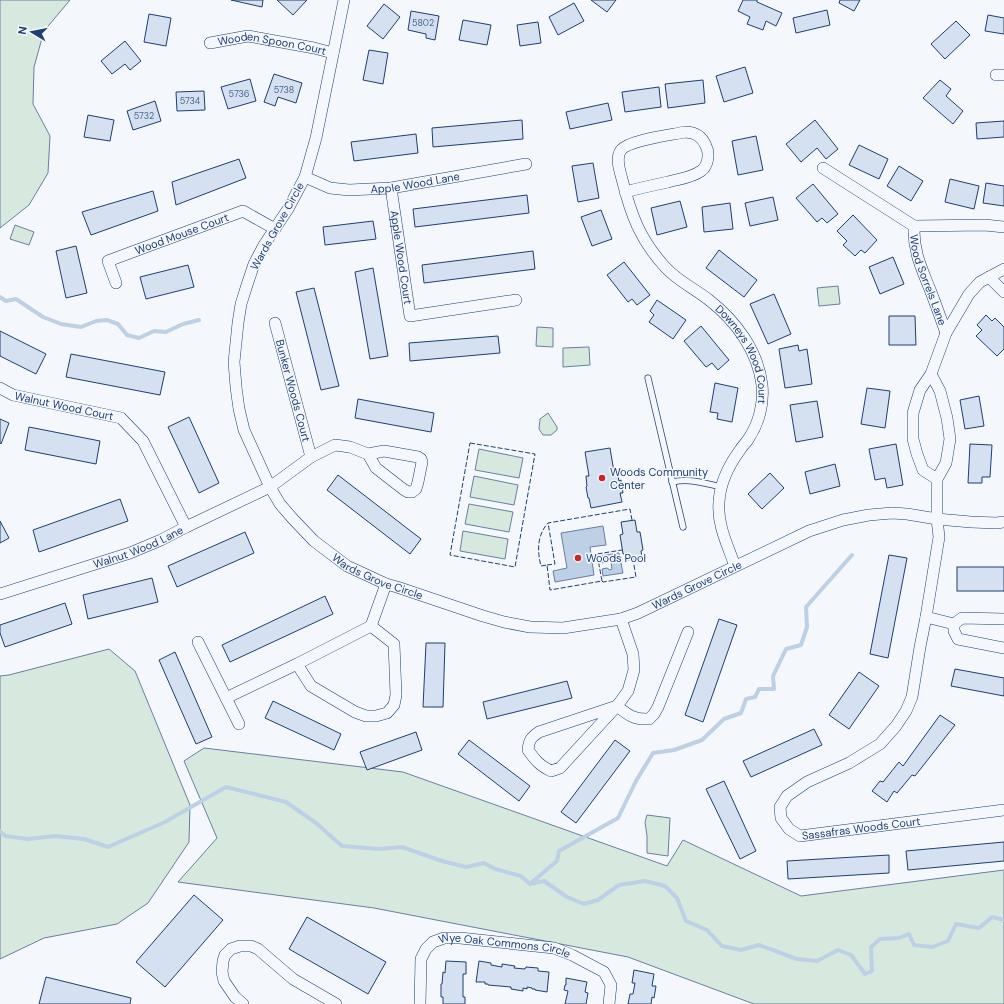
<svg xmlns="http://www.w3.org/2000/svg" width="1004" height="1004" viewBox="0 0 1004 1004" font-family="'DM Sans',sans-serif">
<style>
.green{fill:#d7e8df;stroke:#687fa3}
.water{fill:#bed0e5;stroke:#687fa3}
.lines{fill:none;stroke-linecap:round;stroke-linejoin:round}
.stream{stroke:#bed0e5;stroke-width:4}
.building{fill:#d5e0f0;stroke:#1d3f73}
.lane-casing{stroke:#1d3f73;stroke-width:7}
.street-casing{stroke:#1d3f73;stroke-width:12}
.lane{stroke:#f4f7fb;stroke-width:5.5}
.street{stroke:#f4f7fb;stroke-width:11}
.fence{stroke:#1d3f73;stroke-width:1;stroke-dasharray:5 2;stroke-linecap:butt}
.poi-dot{fill:#c62828;stroke:#f4f7fb;stroke-width:1.5}
.labels{text-anchor:middle;stroke-width:3;stroke-linejoin:round;paint-order:stroke}
.number-label{font-size:9px;fill:#4b6792}
.street-label{font-size:11px;fill:#1d3f73;stroke:#f4f7fb}
.poi-label{font-size:11px;fill:#1d3f73;stroke:#f4f7fb;text-anchor:start}
</style>
<rect width="100%" height="100%" fill="#f4f7fb"/>
<g class="green">
<path d="M0 0H70L44 31 34 67 33 104 50 136 48 173 29 205 0 228Z"/>
<path d="M15 225 34 232 29 245 10 239Z"/>
<path d="M838 286 840 304 819 306 817 288Z"/>
<path d="M537 327 553 328V347L536 346Z"/>
<path d="M589 347 590 365 563 367V348Z"/>
<path d="M548 413 557 427V430L551 435H543L539 429 540 419Z"/>
<path d="M479 449 523 458 519 478 475 470Z"/>
<path d="M474 476 518 485 514 505 470 497Z"/>
<path d="M469 504 513 512 509 532 465 524Z"/>
<path d="M463 531 508 539 505 559 460 551Z"/>
<path d="M109 649 135 671 190 805 189 842 148 903 117 924 44 938 0 959V676L9 675Z"/>
<path d="M204 748 403 772 667 866 683 840 801 896 1004 870V1004H754L628 957 374 908 178 882 217 838 184 761Z"/>
<path d="M647 815 670 818 668 856 647 853V836L645 822Z"/>
</g>
<g class="water">
<path d="M603 526 606 545 590 547 594 575 555 582 553 571 567 568 561 533Z"/>
<path d="M619 553 623 573 603 576 602 569 607 568 610 570 612 569 611 562 608 560 606 562 602 563 600 556Z"/>
</g>
<g class="lines">
<g class="stream">
<path d="M0 297 6 301 16 299 43 317 61 324 81 327 96 321 107 320 118 324 127 335 139 338 154 331 166 332 183 324 199 320"/>
<path d="M0 831 5 836 28 839 55 836 84 839 108 847 165 822 226 787 286 802 316 823 342 846 379 849 402 847 442 861 466 867 484 863 495 869 521 876 530 884 544 881 567 897 584 904 598 900 619 885 645 881 665 886 677 898 686 921 707 930 722 946 741 950 759 945 797 959 817 961 838 950 851 955 865 974 872 971 871 947 880 939 899 938 909 934 914 945 932 947 948 941 956 924 979 928 992 917 1004 920"/>
<path d="M531 883 557 861 559 851 618 818 636 781 653 753 674 750 702 740 724 719 741 713 746 699 755 697 759 689H774L773 676 786 649 801 645 807 627 806 607 852 555"/>
</g>
</g>
<g class="building">
<path d="M231 0H263L262 7Z"/>
<path d="M277 0H307L293 15Z"/>
<path d="M591 0H616L607 12Z"/>
<path d="M743 0H757V2L782 13 776 26 766 21 763 30 747 24 750 17 738 11Z"/>
<path d="M840 0H860L854 11 839 3Z"/>
<path d="M574 3 584 21 558 35 549 17Z"/>
<path d="M384 4 400 17 383 39 367 26Z"/>
<path d="M827 10 830 25 796 33 793 18Z"/>
<path d="M411 11 439 16 435 40 426 38V34L408 30Z"/>
<path d="M149 14 171 18 166 46 144 42Z"/>
<path d="M988 15 1004 18V34L985 31Z"/>
<path d="M463 20 491 25 487 45 459 40Z"/>
<path d="M956 21 970 35 945 59 931 44Z"/>
<path d="M538 22 541 43 520 46 517 25Z"/>
<path d="M125 41 141 61 130 70 125 64 112 74 101 61Z"/>
<path d="M369 50 388 53 383 84 363 80Z"/>
<path d="M745 67 753 93 724 102 716 76Z"/>
<path d="M274 74 302 83 296 103 278 97 275 106 264 102Z"/>
<path d="M250 79 256 101 228 109 221 87Z"/>
<path d="M703 80 705 103 668 108 665 84Z"/>
<path d="M940 80 951 89 946 96 963 111 953 124 923 98Z"/>
<path d="M659 87 661 107 625 112 622 92Z"/>
<path d="M204 91 205 110 177 111 176 92Z"/>
<path d="M155 101 161 121 133 130 127 111Z"/>
<path d="M608 103 612 120 570 129 566 112Z"/>
<path d="M88 115 114 120 110 141 84 137Z"/>
<path d="M522 120 523 139 433 147 432 128Z"/>
<path d="M815 120 838 149 826 159 817 148 801 162 786 144Z"/>
<path d="M1004 121V137L977 139 976 123Z"/>
<path d="M416 134 418 153 354 161 351 142Z"/>
<path d="M756 136 763 170 738 175 732 141Z"/>
<path d="M859 145 888 159 879 179 849 165Z"/>
<path d="M239 159 246 178 176 205 172 182Z"/>
<path d="M593 163 599 198 578 202 572 166Z"/>
<path d="M899 166 923 181 911 201 887 186Z"/>
<path d="M950 179 979 186 974 209 945 202Z"/>
<path d="M986 183 1004 186V206L983 203Z"/>
<path d="M813 184 838 214 827 223 822 218 817 222 796 198Z"/>
<path d="M153 191 158 211 91 235 82 212Z"/>
<path d="M527 195 529 213 415 227 413 209Z"/>
<path d="M773 197 778 220 750 226 745 203Z"/>
<path d="M680 201 687 227 657 235 651 208Z"/>
<path d="M730 203 733 229 704 232 702 207Z"/>
<path d="M601 210 612 239 592 246 581 217Z"/>
<path d="M853 215 877 240 865 253 861 250 855 256 843 245 847 241 837 231Z"/>
<path d="M373 221 376 239 325 245 323 227Z"/>
<path d="M76 246 87 293 66 298 56 251Z"/>
<path d="M719 250 757 280 744 297 706 268Z"/>
<path d="M533 251 535 269 424 283 422 265Z"/>
<path d="M893 257 904 284 880 294 869 267Z"/>
<path d="M624 262 650 295 637 305 632 299 628 302 607 275Z"/>
<path d="M188 265 194 287 146 299 140 277Z"/>
<path d="M373 268 388 356 370 359 355 272Z"/>
<path d="M314 288 339 386 321 390 296 292Z"/>
<path d="M774 294 791 334 768 344 750 304Z"/>
<path d="M657 300 686 320 673 339 649 322 654 315 650 311Z"/>
<path d="M986 315 992 321 995 318 1004 327V349L997 356 976 336 982 330 977 325Z"/>
<path d="M889 316H915L916 345H889Z"/>
<path d="M701 326 729 360 718 370 712 363 706 367 684 341Z"/>
<path d="M0 331 46 354 36 374 0 356Z"/>
<path d="M498 336 500 353 410 361 409 343Z"/>
<path d="M798 345 799 351 807 349 812 384 785 388 779 349Z"/>
<path d="M71 354 165 372 160 395 66 377Z"/>
<path d="M715 383 738 388 732 422 717 419 718 413 710 412Z"/>
<path d="M867 388 890 391 885 428 861 424Z"/>
<path d="M979 396 984 426 965 429 960 400Z"/>
<path d="M358 399 434 413 431 432 355 418Z"/>
<path d="M817 401 823 437 796 442 790 405Z"/>
<path d="M189 417 219 483 199 493 168 427Z"/>
<path d="M0 419 9 423 1 444 0 443Z"/>
<path d="M29 427 100 441 96 464 25 450Z"/>
<path d="M896 444 903 485 887 488 885 478 875 480 869 449Z"/>
<path d="M970 444 992 445 990 477H982V483H968Z"/>
<path d="M610 448 614 472 617 471 619 481 621 480 623 493H620L622 502 591 508 589 498H588L586 487 587 486 586 476H589L585 452Z"/>
<path d="M835 464 840 486 810 494 805 472Z"/>
<path d="M770 473 784 488 762 509 748 494Z"/>
<path d="M338 475 421 539 410 554 327 490Z"/>
<path d="M120 499 128 521 39 552 33 530Z"/>
<path d="M635 520 637 532H640L643 550 641 551 642 558 628 560 627 553 623 554 620 535 623 534 621 522Z"/>
<path d="M0 521 9 538 0 543Z"/>
<path d="M245 532 254 553 177 587 168 566Z"/>
<path d="M889 555 907 558 888 658 870 654Z"/>
<rect x="957" y="567" width="47" height="24"/>
<path d="M152 578 158 602 88 619 83 595Z"/>
<path d="M325 596 333 614 230 662 222 645Z"/>
<path d="M65 603 72 624 5 647 0 633V625Z"/>
<path d="M719 619 737 625 703 722 685 715Z"/>
<path d="M426 643H445L443 707H423Z"/>
<path d="M175 652 212 737 196 744 159 660Z"/>
<path d="M955 669 1004 678V696L951 686Z"/>
<path d="M859 672 879 686 849 729 829 715Z"/>
<path d="M567 681 572 698 487 719 483 702Z"/>
<path d="M273 701 341 734 334 750 265 718Z"/>
<path d="M940 715 955 725 915 776 912 775 897 793 894 791 887 802 872 791 880 781 883 782 899 762 903 766Z"/>
<path d="M814 729 822 745 751 777 743 761Z"/>
<path d="M416 732 422 750 367 770 360 752Z"/>
<path d="M469 740 530 786 519 801 458 754Z"/>
<path d="M615 740 630 751 576 823 561 812Z"/>
<path d="M724 781 756 851 740 859 706 789Z"/>
<path d="M1004 842V861L908 870 906 851Z"/>
<path d="M889 855V873L788 879 787 861Z"/>
<path d="M194 895 223 920 165 987 136 962Z"/>
<path d="M307 917 386 962 368 994 289 949Z"/>
<path d="M446 961 466 962V974H463V997H465V1004H443V997H441V984H442L443 972 445 973Z"/>
<path d="M479 961 491 963V965L502 967V964L515 966 514 968 525 969 526 967 538 968V971L549 972 547 992 535 990V989H532V988L527 987V989L523 988V991L511 989V987L488 985V984H485V982H476Z"/>
<path d="M634 970 654 974 652 986H656L654 998 652 997 651 1004H628L630 994H633L635 983H632Z"/>
<path d="M46 977 131 998 130 1004H39Z"/>
<path d="M566 978 587 982 585 992 588 993 586 1004H565L568 991 564 990 565 985H566Z"/>
</g>
<g class="lines">
<defs>
<g id="lane">
<path d="M648 378 683 527"/>
<path d="M672 482C691 478 703 483 721 487"/>
</g>
<g id="street">
<path id="s1" d="M344 0 316 138 305 177 288 209 264 245 254 264 247 285 241 304 238 323 234 362 236 387 239 409 244 430 270 487 280 504 293 519 314 541 347 566 386 584 397 587 483 616 504 622 530 627 563 628 621 619 638 613 809 531 843 520 869 515 892 513 907 514 937 519 971 522 996 523 1004 522"/>
<path id="s2" d="M210 43 248 36 314 48 333 53"/>
<path d="M996 75H1004"/>
<path id="s3" d="M823 168 914 226C913 252 922 269 931 292 936 305 941 319 946 333"/>
<path id="s4" d="M305 177 330 188 349 190 391 188 526 164"/>
<path id="s5" d="M391 188 410 316 516 300"/>
<path id="s6" d="M625 192C640 188 654 185 668 182 679 179 691 178 701 171 708 166 710 154 706 146 702 136 695 132 685 132 671 135 629 140 621 150 615 158 620 171 622 179 631 215 640 240 666 268 678 281 695 289 709 300 736 321 758 351 762 385 764 403 759 423 749 438 747 442 743 445 740 450 729 465 720 483 719 502 717 525 728 546 735 566"/>
<path d="M914 226 985 225 1004 227"/>
<path d="M989 277 1004 292"/>
<path id="s7" d="M116 283 108 261 243 211 275 229"/>
<path id="s8" d="M275 323 311 457"/>
<path id="s9" d="M931 374 940 391 947 418 950 439 946 463 937 479V519L939 537 926 617 920 647 912 697 906 711 896 726 880 744 849 763 807 782 787 796 780 807 781 818 789 829 800 836 1004 810"/>
<path id="s10" d="M0 388 13 395 121 418 143 441 186 527"/>
<path d="M937 479 923 470 917 454 913 439V413L920 390 931 374 946 333 969 294 980 282 1004 269"/>
<path id="s11" d="M0 594 130 553 161 540 186 527 270 487 311 457 335 445 350 447 368 454 384 451 418 457 421 459 422 462 418 482 416 489 412 492H408L403 489 376 468 368 454"/>
<path d="M926 617 954 624 962 618 1004 619"/>
<path d="M621 619 633 654 634 670 628 691 617 706C628 715 634 720 649 719L654 714 658 707 688 632"/>
<path d="M954 624V631L958 639 1004 648"/>
<path d="M198 642 239 724"/>
<path d="M297 664 311 686 355 712 366 716H376L387 713 394 705 396 695 394 644 371 626"/>
<path d="M226 698 297 664 371 626 386 584"/>
<path d="M617 706 560 768 551 771C539 765 536 761 528 750 529 741 530 738 539 732Z"/>
<path d="M243 1004 235 997 224 981 222 972 223 961 225 955 231 949 240 946H251L258 949 293 979 336 1004"/>
<path id="s12" d="M420 1004 421 959 426 949 433 942 444 938H460L554 948 572 955 604 972 611 985 609 1004"/>
</g>
</defs>
<use href="#lane" class="lane-casing"/>
<use href="#street" class="street-casing"/>
<use href="#lane" class="lane"/>
<use href="#street" class="street"/>
<g class="fence">
<path d="M470 443 535 454 515 567 450 555Z"/>
<path d="M632 520 630 509 548 523C537 535 537 551 541 566L547 565 550 590 602 581 603 582 636 577 633 559"/>
<path d="M547 565 555 564 548 523"/>
<path d="M602 581 597 554 622 550"/>
</g>
</g>
<g class="poi-dot">
<circle cx="602" cy="478" r="4"/>
<circle cx="578" cy="558" r="4"/>
</g>
<g class="labels">
<g class="number-label">
<text x="423" y="26">5802</text>
<text x="284" y="93">5738</text>
<text x="239" y="97">5736</text>
<text x="190" y="104">5734</text>
<text x="144" y="119">5732</text>
</g>
<g class="street-label">
<text dy="4" stroke="none"><textPath href="#s2" startOffset="63">Wooden Spoon Court</textPath></text>
<text dy="4" stroke="none"><textPath href="#s4" startOffset="113">Apple Wood Lane</textPath></text>
<text transform="translate(277 226) rotate(-61)" y="4">Wards Grove Circle</text>
<text dy="4" stroke="none"><textPath href="#s7" startOffset="102">Wood Mouse Court</textPath></text>
<text dy="4" stroke="none"><textPath href="#s5" startOffset="70">Apple Wood Court</textPath></text>
<text dy="4" stroke="none"><textPath href="#s3" startOffset="164">Wood Sorrels Lane</textPath></text>
<text dy="4" stroke="none"><textPath href="#s6" startOffset="451">Downeys Wood Court</textPath></text>
<text dy="4" stroke="none"><textPath href="#s8" startOffset="70">Bunker Woods Court</textPath></text>
<text dy="4" stroke="none"><textPath href="#s10" startOffset="67">Walnut Wood Court</textPath></text>
<text dy="4" stroke="none"><textPath href="#s11" startOffset="146">Walnut Wood Lane</textPath></text>
<text dy="4" stroke="none"><textPath href="#s1" startOffset="658">Wards Grove Circle</textPath></text>
<text dy="4" stroke="none"><textPath href="#s1" startOffset="994">Wards Grove Circle</textPath></text>
<text dy="4" stroke="none"><textPath href="#s9" startOffset="608">Sassafras Woods Court</textPath></text>
<text dy="4" stroke="none"><textPath href="#s12" startOffset="139">Wye Oak Commons Circle</textPath></text>
</g>
<g class="poi-label">
<text x="610" y="476">Woods Community<tspan x="610" dy="13">Center</tspan></text>
<text x="586" y="562">Woods Pool</text>
</g>
</g>
<g transform="translate(32 32) rotate(280)" stroke="#f4f7fb" stroke-width="3" paint-order="stroke">
<path d="M0-3L7 15L0 10L-7 15Z" fill="#1d3f73"/>
<text y="-6" font-size="11" font-weight="bold" text-anchor="middle" fill="#1d3f73">N</text>
</g>
</svg>
